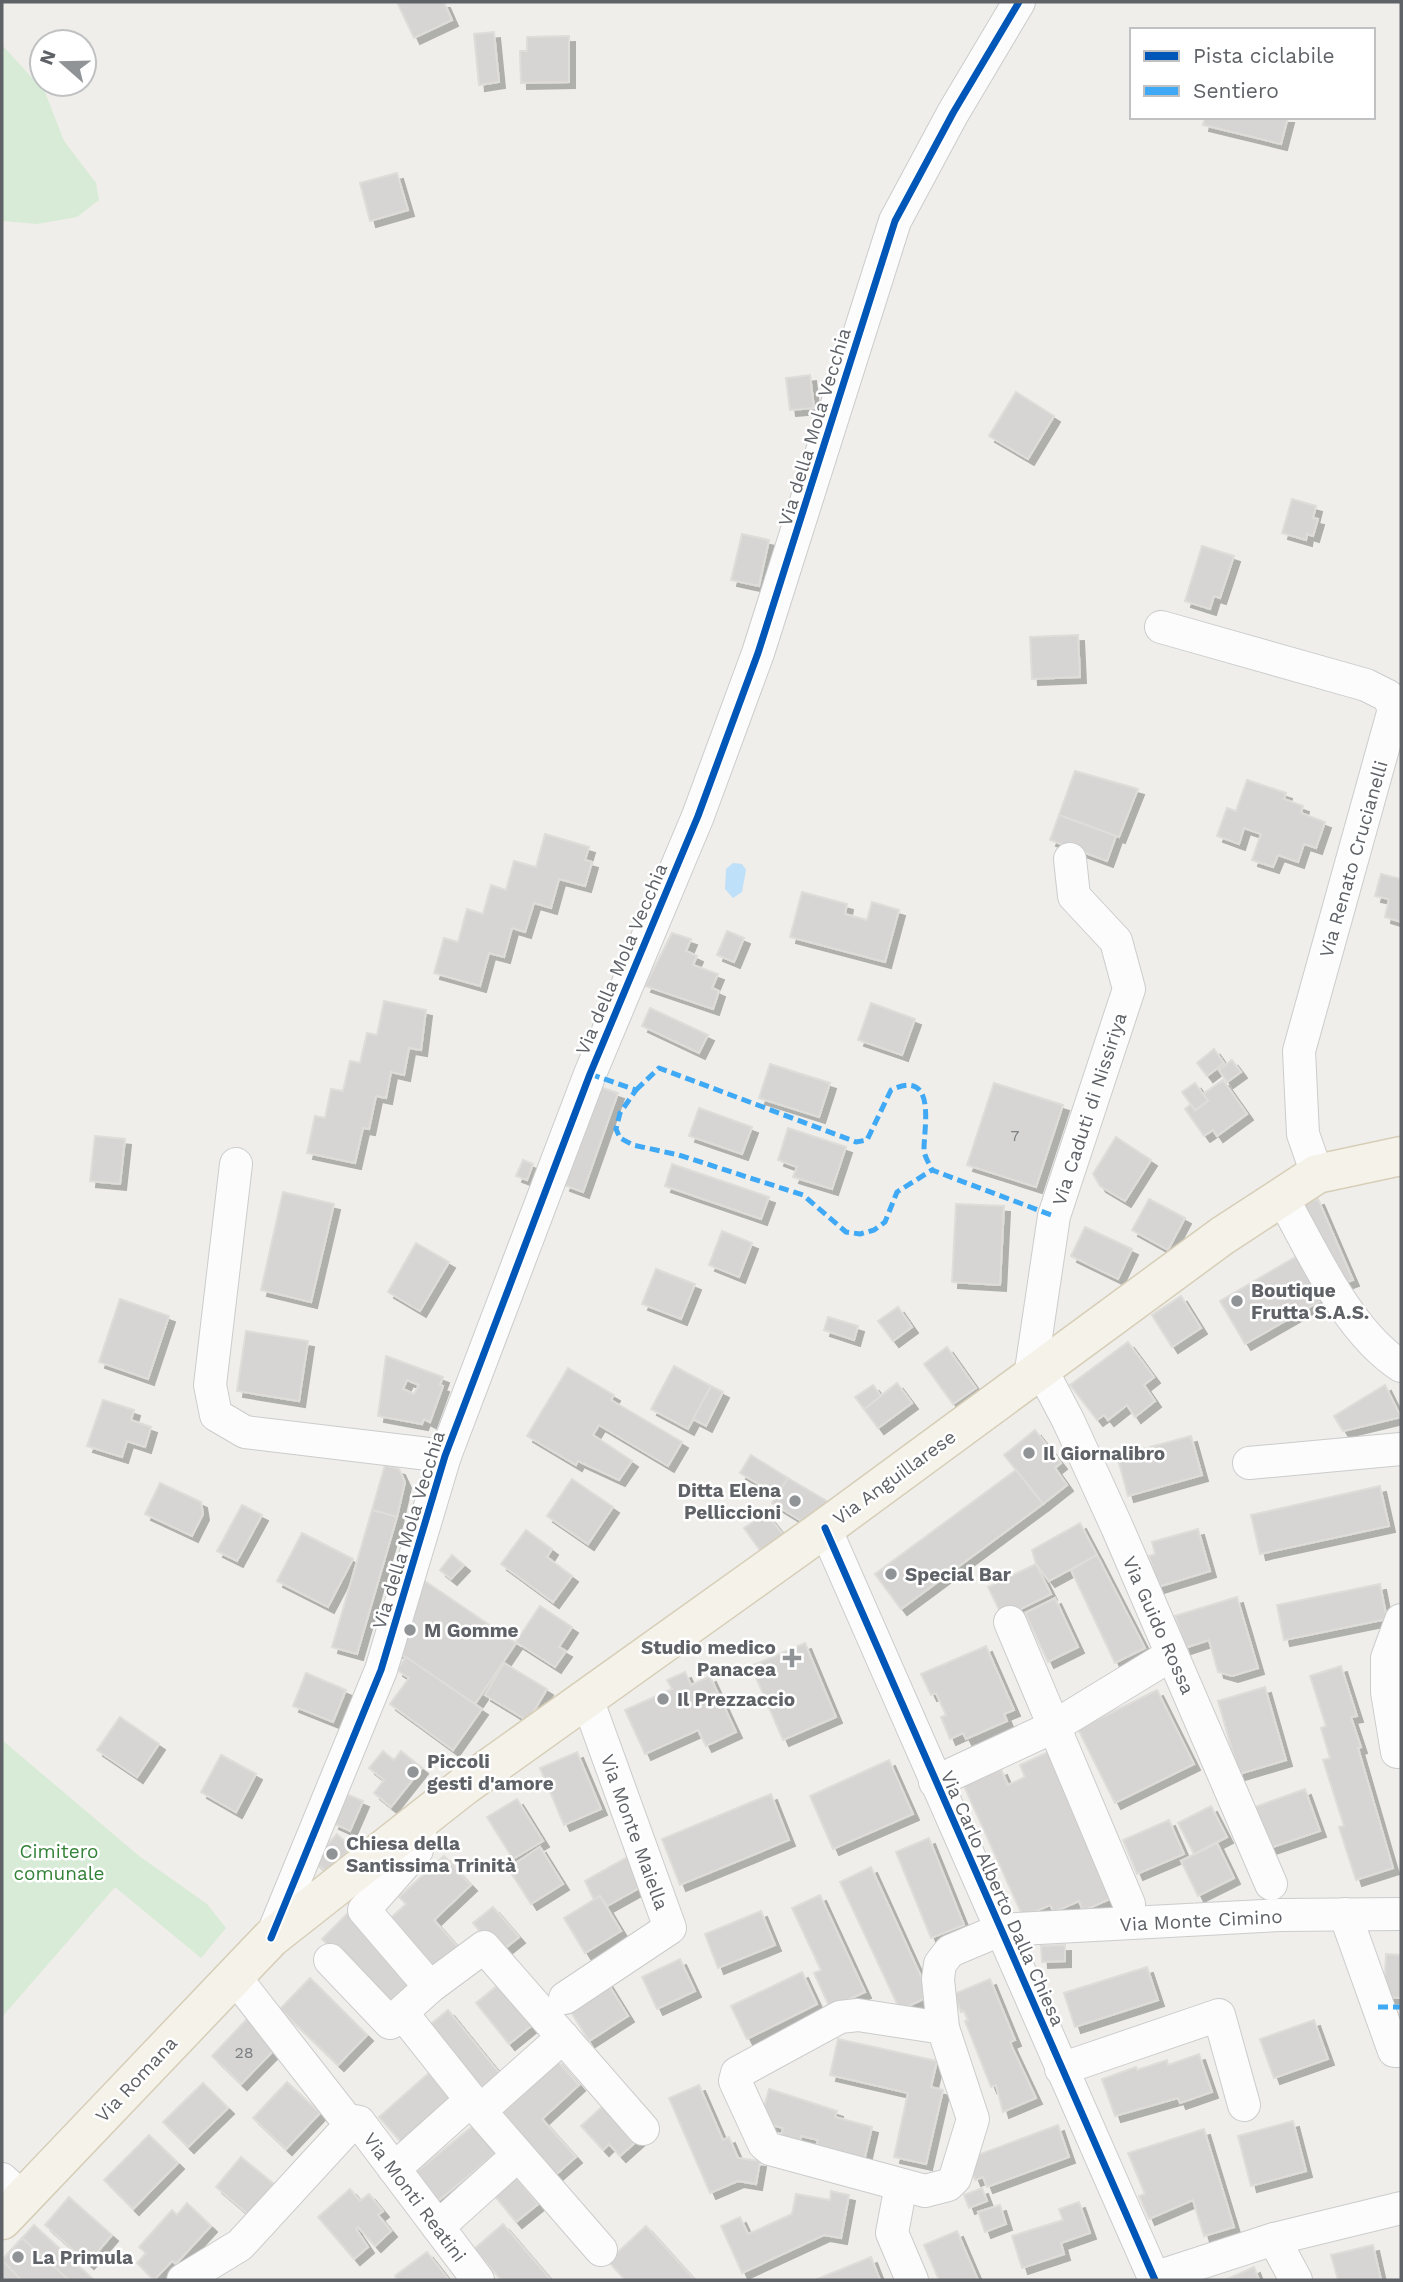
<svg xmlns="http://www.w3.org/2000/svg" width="1403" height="2282" viewBox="0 0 1403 2282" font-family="'Work Sans',sans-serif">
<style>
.green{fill:#d8ebd6}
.water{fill:#bfe0f9}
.building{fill:#d6d5d3;stroke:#deddd9;stroke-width:2;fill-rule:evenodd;filter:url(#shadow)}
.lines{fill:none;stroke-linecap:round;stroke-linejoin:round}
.minor-casing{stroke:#cbcccc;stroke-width:34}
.major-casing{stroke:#d7ceb8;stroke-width:41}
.minor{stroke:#fdfcfc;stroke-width:32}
.major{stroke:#f4f2e9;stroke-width:38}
.quiet{stroke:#3fa9f5;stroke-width:5;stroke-dasharray:10 5;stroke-linecap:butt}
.cycleway-casing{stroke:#fff;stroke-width:11}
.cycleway{stroke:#0057b8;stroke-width:7}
.poi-dot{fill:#919496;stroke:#fff;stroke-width:2.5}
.labels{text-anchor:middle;stroke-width:5;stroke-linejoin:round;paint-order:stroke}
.number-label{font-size:16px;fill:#7e8184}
.street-label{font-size:19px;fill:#5f6368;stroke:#fff}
.poi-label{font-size:19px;font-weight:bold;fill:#5f6368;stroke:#fff;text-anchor:start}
.park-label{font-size:19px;fill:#348238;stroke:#fff}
</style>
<defs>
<filter id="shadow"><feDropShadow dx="6" dy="6" stdDeviation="0" flood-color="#0004"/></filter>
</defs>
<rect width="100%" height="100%" fill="#efeeea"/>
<g class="green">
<path d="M2 45 45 92 64 141 96 183 99 200 77 217 37 224 2 221Z"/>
<path d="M2 1740 139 1856 207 1904 226 1928 201 1958 115 1887 2 2017Z"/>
</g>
<path class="water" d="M733 863 742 864 746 870 742 892 733 898 725 889 726 869Z"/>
<g class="building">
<path d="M397 2H444L452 20 414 38Z"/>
<path d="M494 32 499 82 479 85 474 34Z"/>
<path d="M569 36V82L521 83 520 51H527V37Z"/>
<path d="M1205 117H1288L1281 144 1203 125Z"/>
<path d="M397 173 408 210 370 221 360 183Z"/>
<path d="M810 375 814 408 790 410 786 378Z"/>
<path d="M1016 392 1054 416 1028 459 989 436Z"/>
<path d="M1292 499 1316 506 1313 518 1318 519 1313 536 1307 534 1306 540 1282 533Z"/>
<path d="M742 534 769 540 759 586 731 580Z"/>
<path d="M1202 546 1234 556 1220 598 1214 596 1210 609 1185 601Z"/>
<path d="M1078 635 1080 677 1032 679 1030 637Z"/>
<path d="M1075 771 1138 789 1119 837 1059 815Z"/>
<path d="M1247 780 1286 793 1284 799 1303 806 1301 813 1325 822 1316 848 1304 844 1298 862 1278 855 1273 867 1252 860 1261 834 1244 828 1239 844 1217 836 1227 808 1236 811Z"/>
<path d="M1059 815 1116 836 1107 861 1050 840Z"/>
<path d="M545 834 589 847 585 860 592 862 585 886 559 879 551 908 534 903 525 932 512 928 504 957 489 953 480 986 434 973 444 938 458 942 467 909 483 914 491 885 506 890 514 861 536 867Z"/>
<path d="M1381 874 1401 879V922L1385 917 1389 899 1375 896Z"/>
<path d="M802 892 847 904 845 914 867 920 872 902 899 910 885 962 790 937Z"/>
<path d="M727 931 744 938 734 962 717 955Z"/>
<path d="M672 933 691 939 686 951 697 956 693 965 718 974 712 988 719 991 713 1009 645 986Z"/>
<path d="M384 1001 426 1010 421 1050 409 1048 404 1075 391 1072 386 1098 376 1096 369 1129 363 1128 355 1163 307 1153 315 1116 325 1118 331 1089 343 1091 350 1061 360 1063 367 1033 377 1035Z"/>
<path d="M871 1003 915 1019 902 1055 858 1040Z"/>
<path d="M650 1008 708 1035 699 1053 642 1026Z"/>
<path d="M1214 1049 1224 1063 1207 1076 1197 1063Z"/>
<path d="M1232 1060 1241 1072 1227 1082 1219 1070Z"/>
<path d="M770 1064 830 1083 819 1117 759 1098Z"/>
<path d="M1223 1080 1247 1114 1217 1136 1213 1130 1204 1136 1185 1109 1191 1104 1195 1110 1208 1101 1203 1094Z"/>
<path d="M994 1083 1063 1105 1036 1187 967 1165Z"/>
<path d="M1195 1083 1208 1101 1195 1110 1182 1092Z"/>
<path d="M600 1087 618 1093 583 1192 564 1185Z"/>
<path d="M699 1108 752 1127 742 1154 689 1136Z"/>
<path d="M788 1128 846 1147 832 1189 793 1177 797 1167 778 1160Z"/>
<path d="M95 1136 125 1139 120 1184 90 1181Z"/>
<path d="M1116 1137 1151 1160 1125 1201 1100 1186 1093 1174Z"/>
<path d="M523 1160 533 1164 527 1180 516 1176Z"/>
<path d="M672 1164 769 1197 761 1219 665 1186Z"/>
<path d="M283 1192 334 1204 311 1302 261 1290Z"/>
<path d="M1149 1199 1185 1218 1168 1250 1132 1230Z"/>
<path d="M1318 1199 1353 1280 1339 1285 1299 1205Z"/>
<path d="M956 1204 1004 1206 1000 1285 952 1282Z"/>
<path d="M1085 1227 1132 1249 1118 1279 1071 1256Z"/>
<path d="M722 1231 752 1243 739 1277 709 1265Z"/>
<path d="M416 1243 449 1262 420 1311 388 1292Z"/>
<path d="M1297 1256 1322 1300 1245 1344 1220 1301Z"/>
<path d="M656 1269 695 1284 681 1319 642 1304Z"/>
<path d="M1181 1296 1201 1328 1172 1347 1152 1315Z"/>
<path d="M120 1299 169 1316 148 1379 99 1362Z"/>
<path d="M898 1307 912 1327 893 1341 878 1321Z"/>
<path d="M828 1317 858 1326 854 1340 824 1330Z"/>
<path d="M246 1331 308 1341 299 1401 237 1391Z"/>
<path d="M1128 1342 1154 1377 1144 1385 1155 1401 1135 1417 1127 1405 1108 1420 1104 1415 1097 1420 1070 1385Z"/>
<path d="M947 1347 976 1388 953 1404 924 1364Z"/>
<path d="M386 1356 443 1377 440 1385 443 1386 430 1422 424 1419 422 1424 378 1416ZM407 1380 419 1385 414 1394 403 1389Z"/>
<path d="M674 1366 711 1386 688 1429 651 1409Z"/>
<path d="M568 1368 614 1395 611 1400 682 1442 668 1466 599 1425 593 1435 632 1461 619 1480 578 1461 576 1465 527 1436Z"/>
<path d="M897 1383 912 1403 878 1428 864 1409Z"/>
<path d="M873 1385 881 1396 864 1409 855 1397Z"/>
<path d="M1385 1385 1401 1417 1343 1431 1334 1416Z"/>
<path d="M711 1386 723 1392 706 1426 693 1419Z"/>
<path d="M103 1400 134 1410 131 1420 151 1427 145 1447 127 1441 122 1457 87 1446Z"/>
<path d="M1035 1430 1061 1463 1055 1468 1067 1485 1043 1504 1004 1455Z"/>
<path d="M1191 1436 1202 1475 1128 1496 1117 1456Z"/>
<path d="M751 1455 788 1478 777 1495 740 1473Z"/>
<path d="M385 1465 399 1469 405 1482 397 1517 372 1510Z"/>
<path d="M1016 1470 1043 1504 901 1609 875 1574Z"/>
<path d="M788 1478 832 1504 805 1523 772 1503Z"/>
<path d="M572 1479 613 1507 588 1544 547 1516Z"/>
<path d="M160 1483 201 1502 203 1514 192 1536 145 1514Z"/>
<path d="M1380 1486 1389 1526 1260 1554 1251 1515Z"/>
<path d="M242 1505 262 1515 237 1561 217 1551Z"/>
<path d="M372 1510 397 1517 357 1654 332 1647Z"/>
<path d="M766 1513 785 1537 762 1553 744 1528Z"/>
<path d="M1080 1523 1097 1555 1049 1581 1036 1564 1032 1550Z"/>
<path d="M1198 1529 1210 1571 1158 1587 1149 1556 1155 1554 1152 1542Z"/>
<path d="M526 1530 552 1549 547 1557 572 1576 553 1602 501 1564Z"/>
<path d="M302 1533 353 1559 328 1607 277 1581Z"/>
<path d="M452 1555 464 1565 451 1579 440 1570Z"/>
<path d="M1097 1555 1145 1648 1115 1663 1071 1570Z"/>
<path d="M1036 1564 1051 1594 1003 1618 988 1587Z"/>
<path d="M419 1577 516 1643 475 1704 396 1651Z"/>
<path d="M1380 1584 1387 1619 1284 1640 1277 1605Z"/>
<path d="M1237 1597 1258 1668 1232 1676 1218 1672 1209 1640 1185 1648 1175 1616Z"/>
<path d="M1055 1598 1078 1647 1048 1662 1025 1613Z"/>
<path d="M540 1606 572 1627 559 1647 566 1651 555 1667 516 1642Z"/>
<path d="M805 1643 836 1717 783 1740 751 1666Z"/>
<path d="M986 1646 1014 1710 1004 1714 1007 1721 966 1739 963 1733 950 1739 941 1717 946 1715 936 1693 931 1695 921 1674Z"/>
<path d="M406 1657 482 1709 453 1750 390 1704 409 1678 397 1670Z"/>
<path d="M504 1663 547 1689 528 1721 485 1695Z"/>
<path d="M1341 1666 1357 1716 1351 1717 1361 1747 1358 1748 1393 1868 1356 1880 1339 1827 1344 1826 1323 1760 1330 1758 1321 1728 1326 1726 1310 1676Z"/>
<path d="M685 1672 691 1685 710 1676 736 1732 706 1746 698 1730 645 1754 625 1710 672 1689 667 1680Z"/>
<path d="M306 1673 346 1690 333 1722 293 1706Z"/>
<path d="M1265 1687 1286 1760 1239 1774 1218 1701Z"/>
<path d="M1157 1690 1194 1764 1115 1803 1078 1729Z"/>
<path d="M120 1717 159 1744 137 1777 97 1750Z"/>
<path d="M383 1751 394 1760 401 1751 422 1768 391 1807 374 1793 384 1780 369 1768Z"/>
<path d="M577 1752 601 1809 564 1825 540 1768Z"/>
<path d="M1048 1752 1112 1898 1083 1911 1079 1901 1054 1912 1050 1905 1023 1917 964 1786 1001 1769 1008 1785 1025 1777 1020 1765Z"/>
<path d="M221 1755 256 1774 236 1812 201 1792Z"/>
<path d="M889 1760 913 1814 833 1849 810 1796Z"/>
<path d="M1305 1789 1320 1831 1267 1849 1252 1808Z"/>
<path d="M346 1794 363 1801 350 1831 333 1823Z"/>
<path d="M771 1794 789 1840 680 1885 662 1839Z"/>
<path d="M517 1799 543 1841 513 1859 487 1817Z"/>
<path d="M1211 1806 1227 1837 1194 1854 1178 1823Z"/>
<path d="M1169 1820 1184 1854 1137 1874 1123 1840Z"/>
<path d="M337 1834 351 1848 328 1873 313 1860Z"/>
<path d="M929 1838 964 1925 931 1938 896 1852Z"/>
<path d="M1217 1843 1234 1878 1198 1896 1181 1861Z"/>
<path d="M540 1847 563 1884 531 1904 508 1868Z"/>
<path d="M631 1855 641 1887 607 1906 600 1896 594 1900 585 1881Z"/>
<path d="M444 1856 471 1885 434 1920 464 1954 435 1980 384 1924 406 1904 399 1897Z"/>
<path d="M871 1867 930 1996 900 2010 840 1882Z"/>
<path d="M820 1895 865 1992 830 2008 814 1973 821 1970 792 1908Z"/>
<path d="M600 1896 621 1931 585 1953 564 1918Z"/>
<path d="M493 1907 519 1937 498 1954 473 1923Z"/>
<path d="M761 1911 775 1945 718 1968 705 1934Z"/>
<path d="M349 1912 418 1983 391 2010 322 1939Z"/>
<path d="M1065 1945V1961L1042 1962 1041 1946Z"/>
<path d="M1386 1954 1401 1955V1998L1384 1997Z"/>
<path d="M680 1959 695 1991 657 2009 642 1977Z"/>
<path d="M1147 1967 1158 2000 1075 2027 1064 1993Z"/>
<path d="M802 1972 817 2004 747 2039 731 2006Z"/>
<path d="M310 1978 367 2035 338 2065 280 2009Z"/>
<path d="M990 1979 1015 2040 1010 2042 1012 2047 1036 2098 1003 2112 996 2085 991 2087 965 2021 968 2020 964 2011 961 2012 954 1994Z"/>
<path d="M503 1981 536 2022 509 2044 476 2003Z"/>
<path d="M607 1982 628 2016 589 2041 568 2007Z"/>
<path d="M448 2010 501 2075 479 2093 426 2028Z"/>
<path d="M247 2019 277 2047 241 2084 212 2056Z"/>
<path d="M1314 2020 1328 2059 1274 2078 1260 2039Z"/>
<path d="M838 2039 937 2061 931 2087 943 2090 926 2164 894 2157 908 2093 830 2075Z"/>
<path d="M1199 2054 1212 2092 1180 2103 1178 2098 1115 2116 1102 2079 1136 2067 1137 2070 1167 2060 1168 2065Z"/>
<path d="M556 2059 579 2085 542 2119 576 2157 553 2177 496 2113Z"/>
<path d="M430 2072 453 2098 402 2143 379 2117Z"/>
<path d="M287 2082 320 2113 286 2149 253 2118Z"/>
<path d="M203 2083 228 2108 188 2147 163 2122Z"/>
<path d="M699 2085 723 2140 729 2137 738 2158 760 2161 756 2184 738 2181 710 2193 669 2098Z"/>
<path d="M769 2089 837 2111 835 2117 872 2127 864 2161 815 2151 818 2140 801 2136 800 2141 781 2136 783 2128 760 2122Z"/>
<path d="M606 2103 638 2140 620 2156 609 2144 603 2150 581 2126Z"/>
<path d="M1293 2121 1306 2171 1251 2186 1238 2136Z"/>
<path d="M474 2125 497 2152 438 2201 415 2173Z"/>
<path d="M1058 2125 1069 2157 987 2187 983 2177 975 2180 967 2159Z"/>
<path d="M1204 2129 1234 2227 1204 2236 1193 2200 1149 2219 1139 2196 1145 2194 1128 2153Z"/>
<path d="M149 2135 178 2163 133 2209 104 2180Z"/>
<path d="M241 2157 274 2184 249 2215 216 2187Z"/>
<path d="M515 2176 538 2204 516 2222 493 2194Z"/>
<path d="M982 2188 987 2201 969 2208 964 2195Z"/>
<path d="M350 2189 360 2201 369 2194 383 2211 378 2215 391 2231 375 2246 358 2227 356 2229 368 2247 354 2259 318 2217Z"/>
<path d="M831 2191 849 2195 841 2238 824 2235 742 2273 721 2226 740 2217 748 2234 792 2214 796 2194 830 2200Z"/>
<path d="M69 2197 112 2235 88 2263 45 2225Z"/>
<path d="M1079 2202 1090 2233 1061 2243 1064 2254 1022 2268 1012 2236 1063 2220 1059 2209Z"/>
<path d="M187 2203 211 2226 176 2264 172 2261 154 2280 137 2263 146 2253 139 2247 172 2210 177 2215Z"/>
<path d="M1000 2205 1006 2224 985 2232 978 2212Z"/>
<path d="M503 2224 551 2280H501L474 2249Z"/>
<path d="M34 2225 94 2280H2V2260Z"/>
<path d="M646 2226 693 2278 690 2280H625L608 2261Z"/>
<path d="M957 2231 978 2280H939L924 2245Z"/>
<path d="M22 2238 69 2280H21L2 2260Z"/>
<path d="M1373 2245 1381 2280H1338L1331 2255Z"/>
<path d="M427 2252 449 2280H398L395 2276Z"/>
<path d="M871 2257 880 2280H815Z"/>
<path d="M1254 2267 1259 2280H1225Z"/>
</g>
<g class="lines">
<defs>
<g id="minor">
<path d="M1161 627 1366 685 1388 696 1394 709 1299 1051 1303 1134 1317 1174"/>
<path d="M236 1164 210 1385 216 1415 245 1432 445 1456"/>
<path d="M1282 1197C1313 1252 1347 1331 1401 1366"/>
<path d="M1041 1369 1068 1420 1117 1527 1271 1884"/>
<path d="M1030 1377 1054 1216 1129 989 1116 941 1074 896 1070 859"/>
<path d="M1249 1463 1401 1449"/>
<path d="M825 1528 1155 2280"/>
<path d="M1010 1622 1129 1904"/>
<path d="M1397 1752 1387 1692V1658L1401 1620"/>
<path d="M935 1782 1053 1727 1171 1655"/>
<path d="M422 1819 417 1850 364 1910 430 1987"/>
<path d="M1345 1914 1394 2051H1401"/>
<path d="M271 1938 381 1670 445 1456 590 1074 698 816 758 653 895 221 953 113 1019 2"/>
<path d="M330 1960 390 2023 430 1987 484 1947 643 2129"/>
<path d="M234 1976 349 2123"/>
<path d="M565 1998 670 1928 586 1696"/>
<path d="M402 2013 480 2111 601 2250"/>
<path d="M943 2028 858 2015 840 2017 737 2073 735 2081 764 2144 770 2149 925 2191 948 2185 955 2178 973 2119 943 2028 938 1979 940 1964 950 1951 1000 1930 1280 1915 1401 1914"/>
<path d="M1061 2069 1219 2015 1244 2105"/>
<path d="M480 2111 563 2037"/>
<path d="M394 2169 471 2100"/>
<path d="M2 2179 23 2198"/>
<path d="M901 2185 892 2233 912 2280"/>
<path d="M438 2227 518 2155"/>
<path d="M1154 2278 1274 2239"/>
<path d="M183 2280 240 2245 354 2121 359 2122 478 2280"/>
<path d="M1296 2280 1274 2239 1401 2208"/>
</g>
<path id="major" d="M2 2220 271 1938 464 1786 825 1528 1222 1236 1317 1174 1401 1156"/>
</defs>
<use href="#minor" class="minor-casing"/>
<use href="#major" class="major-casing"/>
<use href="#minor" class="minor"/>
<use href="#major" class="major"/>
<g class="quiet">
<path d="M590 1074 636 1090 620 1113 616 1129 620 1138 633 1145 679 1155 803 1195 846 1232 860 1234 874 1230 885 1222 897 1192 932 1170 1054 1216"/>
<path d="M636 1090 659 1068 856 1142 867 1140 891 1090C937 1068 924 1127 924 1149 924 1156 929 1163 932 1170"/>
<path d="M1378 2007H1401"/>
</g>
<defs>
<g id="cycleway">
<path d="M825 1528 1155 2280"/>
<path d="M271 1938 381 1670 445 1456 590 1074 698 816 758 653 895 221 953 113 1019 2"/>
</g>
</defs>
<use href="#cycleway" class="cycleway-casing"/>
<use href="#cycleway" class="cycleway"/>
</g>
<g class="poi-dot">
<circle cx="1237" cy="1301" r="7"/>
<circle cx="1029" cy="1453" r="7"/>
<circle cx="795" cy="1501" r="7"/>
<circle cx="891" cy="1574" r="7"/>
<circle cx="410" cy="1630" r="7"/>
<path d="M788.5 1647.5h7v7h7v7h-7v7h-7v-7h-7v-7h7z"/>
<circle cx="663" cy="1699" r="7"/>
<circle cx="413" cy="1772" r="7"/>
<circle cx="332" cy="1854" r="7"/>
<circle cx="18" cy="2257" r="7"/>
</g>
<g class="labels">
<g class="number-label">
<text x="1015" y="1141">7</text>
<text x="244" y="2058">28</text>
</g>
<g class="street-label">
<text transform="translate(814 427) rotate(-73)" y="7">Via della Mola Vecchia</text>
<text transform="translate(1353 859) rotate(-74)" y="7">Via Renato Crucianelli</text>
<text transform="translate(621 959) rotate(-67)" y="7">Via della Mola Vecchia</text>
<text transform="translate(1089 1109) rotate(-72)" y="7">Via Caduti di Nissiriya</text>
<text transform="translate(894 1477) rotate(-36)" y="7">Via Anguillarese</text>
<text transform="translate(408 1530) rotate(-73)" y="7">Via della Mola Vecchia</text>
<text transform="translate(1159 1625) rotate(66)" y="7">Via Guido Rossa</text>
<text transform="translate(635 1832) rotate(70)" y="7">Via Monte Maiella</text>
<text transform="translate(1003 1898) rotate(66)" y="7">Via Carlo Alberto Dalla Chiesa</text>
<text transform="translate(1201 1920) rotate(-3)" y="7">Via Monte Cimino</text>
<text transform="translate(136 2079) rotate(-47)" y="7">Via Romana</text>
<text transform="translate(415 2197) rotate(53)" y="7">Via Monti Reatini</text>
</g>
<g class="poi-label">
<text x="1251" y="1297">Boutique<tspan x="1251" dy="22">Frutta S.A.S.</tspan></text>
<text x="1043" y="1460">Il Giornalibro</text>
<text x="781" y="1497" text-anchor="end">Ditta Elena<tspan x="781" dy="22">Pelliccioni</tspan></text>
<text x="905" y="1581">Special Bar</text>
<text x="424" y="1637">M Gomme</text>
<text x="776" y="1654" text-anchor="end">Studio medico<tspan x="776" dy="22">Panacea</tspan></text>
<text x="677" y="1706">Il Prezzaccio</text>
<text x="427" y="1768">Piccoli<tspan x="427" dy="22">gesti d'amore</tspan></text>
<text x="346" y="1850">Chiesa della<tspan x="346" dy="22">Santissima Trinità</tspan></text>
<text x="32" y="2264">La Primula</text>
</g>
<g class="park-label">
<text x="59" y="1858">Cimitero<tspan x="59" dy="22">comunale</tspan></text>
</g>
</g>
<rect width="1403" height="2282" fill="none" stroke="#5f6368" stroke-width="7"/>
<rect x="1130" y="28" width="245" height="91" fill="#ffffff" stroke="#bfc1c3" stroke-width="2"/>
<rect x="1144" y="51" width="35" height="10" fill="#0057b8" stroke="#bfc1c3" stroke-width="2"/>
<text x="1193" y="63" font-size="21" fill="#5f6368">Pista ciclabile</text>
<rect x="1144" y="86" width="35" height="10" fill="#3fa9f5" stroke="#bfc1c3" stroke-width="2"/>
<text x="1193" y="98" font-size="21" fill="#5f6368">Sentiero</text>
<g transform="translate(63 63) rotate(290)"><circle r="33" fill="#ffffff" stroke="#bfc1c3" stroke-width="2"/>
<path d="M0-5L12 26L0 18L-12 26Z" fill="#919496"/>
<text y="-10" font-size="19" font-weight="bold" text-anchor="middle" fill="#5f6368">N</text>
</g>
</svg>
